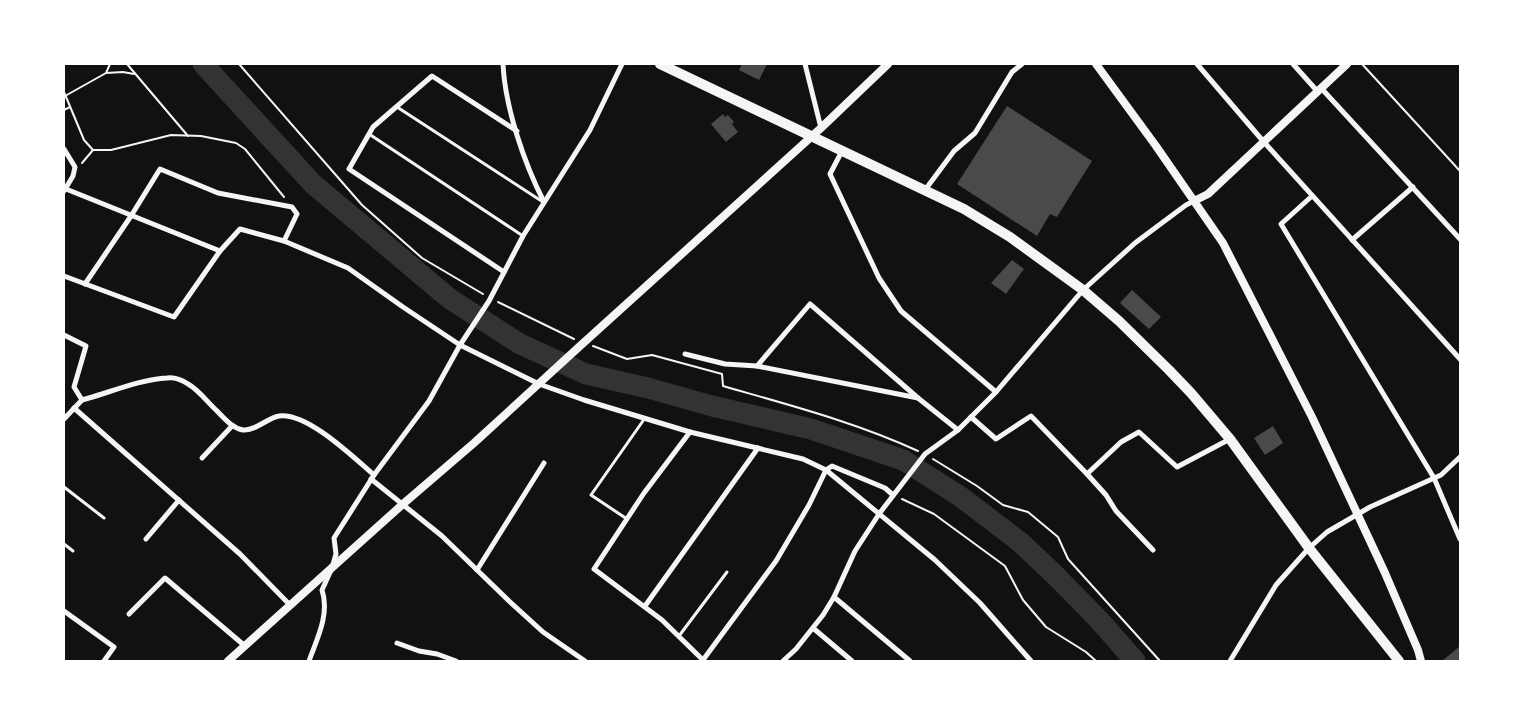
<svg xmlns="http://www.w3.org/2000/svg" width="1524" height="725" viewBox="0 0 1524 725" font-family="Ubuntu,sans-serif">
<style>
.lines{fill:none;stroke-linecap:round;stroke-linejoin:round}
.river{stroke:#333;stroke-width:21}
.building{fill:#4a4a4a}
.path{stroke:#f5f5f5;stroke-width:2}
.service{stroke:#f5f5f5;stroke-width:3}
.minor{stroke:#f5f5f5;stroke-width:5}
.tertiary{stroke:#f5f5f5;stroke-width:8}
.primary{stroke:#f5f5f5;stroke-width:10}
</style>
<rect width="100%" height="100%" fill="#111"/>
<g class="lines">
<path class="river" d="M203 64 313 184 450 299 520 344 586 374 648 388 712 406 811 429 903 460 961 497 1020 542 1057 577 1100 621 1135 661"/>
</g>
<g class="building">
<path d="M742 64H767L759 80 739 70Z"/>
<path d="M1007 106 1092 161 1057 217 1050 214 1037 236 957 184Z"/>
<path d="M723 114 725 117 728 115 734 122 732 124 738 132 726 142 711 124Z"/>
<path d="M1012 260 1024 269 1006 294 991 283Z"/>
<path d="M1132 290 1161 317 1149 329 1120 303Z"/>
<path d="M1273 426 1283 443 1265 455 1254 438Z"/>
<path d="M1460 646V661H1442Z"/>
</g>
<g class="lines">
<g class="path">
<path d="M127 64 188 136"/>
<path d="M239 64 362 205 422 258 483 294"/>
<path d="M1362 64 1460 171"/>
<path d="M106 73 123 72 134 74"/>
<path d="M64 92 84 140 93 150H111L171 135 201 136 236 143 245 149 284 197"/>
<path d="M65 96 106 73 110 64"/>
<path d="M64 110 70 107"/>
<path d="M82 163 93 150"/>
<path d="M498 302 574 339"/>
<path d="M593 346 627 359 652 355 722 374 723 386C789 405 855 422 918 451"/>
<path d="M933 459 977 486 1003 505 1028 512 1058 537 1068 559 1160 661"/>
<path d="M902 499 934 514 1005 566 1023 600 1046 627 1086 652 1096 661"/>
</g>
<g class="service">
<path d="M397 107 543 202"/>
<path d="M369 134 523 236"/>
<path d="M64 487 104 518"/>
<path d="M627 519 591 495 645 418"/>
<path d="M64 544 73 551"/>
<path d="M679 636 727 572"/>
</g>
<g class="minor">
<path d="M503 64C505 107 524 163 544 202"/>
<path d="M805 64 821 128"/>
<path d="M1197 64 1263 141 1460 359"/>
<path d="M1293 64 1318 92"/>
<path d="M1321 88 1460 239"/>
<path d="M64 149 75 167 73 176 64 191"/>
<path d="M842 151 830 174 879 278 901 311 996 392"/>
<path d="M66 189 220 251"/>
<path d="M925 190 954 151 975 133 1012 72 1022 64"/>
<path d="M1312 196 1281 224 1434 478 1460 539"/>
<path d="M1352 240 1413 187"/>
<path d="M504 272 349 169 373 127 432 76 517 131"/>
<path d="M64 276 174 317 220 251 240 229 284 241 348 268 403 307 460 345 539 384 584 400 690 432 803 459 826 470 832 466 885 488 893 495"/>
<path d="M85 284 131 216 160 169 218 193 292 207 297 214 284 241"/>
<path d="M64 335 86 346 74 387 82 400"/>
<path d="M685 354 725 364 757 366 918 398"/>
<path d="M757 366 810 304 918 398 958 430"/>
<path d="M74 408 240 554 290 605"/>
<path d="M971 417 996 439 1031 416 1087 474 1121 442 1139 432 1177 467 1230 439"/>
<path d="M64 419 82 400 89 398C113 391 143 379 167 378 174 377 182 380 188 384 199 390 207 402 216 410 224 418 232 428 243 430 256 431 267 418 279 416 307 412 353 457 374 475"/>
<path d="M690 432 644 493 594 569 662 620 704 661"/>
<path d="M202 458 232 426"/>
<path d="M1087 474 1106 495 1116 511 1153 550"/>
<path d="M371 479 442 536 509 601 543 632 585 661"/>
<path d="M146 539 179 500"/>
<path d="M477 570 544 463"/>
<path d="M834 597 910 661"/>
<path d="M645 606 758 448"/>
<path d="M64 611 114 647 104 661"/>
<path d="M129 614 165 578 245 646"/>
<path d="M813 628 852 661"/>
<path d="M397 643 419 651 437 654 456 661"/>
<path d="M703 660 776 561 809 505 826 470 935 560 980 603 1031 661"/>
<path d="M309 661C317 639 330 614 322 590L332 568 336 554 334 538 374 475 429 401 460 345 489 301 523 236 590 130 622 64"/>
<path d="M783 661 796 649 823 615 834 597 855 551 879 514 925 454 958 430 996 392 1083 290 1135 243 1186 205 1194 201"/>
<path d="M1230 661 1276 585 1309 548 1327 532 1370 507 1441 475 1460 457"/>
</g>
<g class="tertiary">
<path d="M1096 64 1156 146 1223 243 1312 417 1385 573 1418 650 1421 661"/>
<path d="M1194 201 1208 194 1347 64"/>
<path d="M228 661 403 504 474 443 580 346 821 128 888 64"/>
</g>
<path class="primary" d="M660 64 964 209 1010 237 1083 290 1119 321 1169 370 1191 393 1230 439 1309 548 1399 661"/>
</g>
<rect width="1524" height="725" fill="none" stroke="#ffffff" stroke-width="130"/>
</svg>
